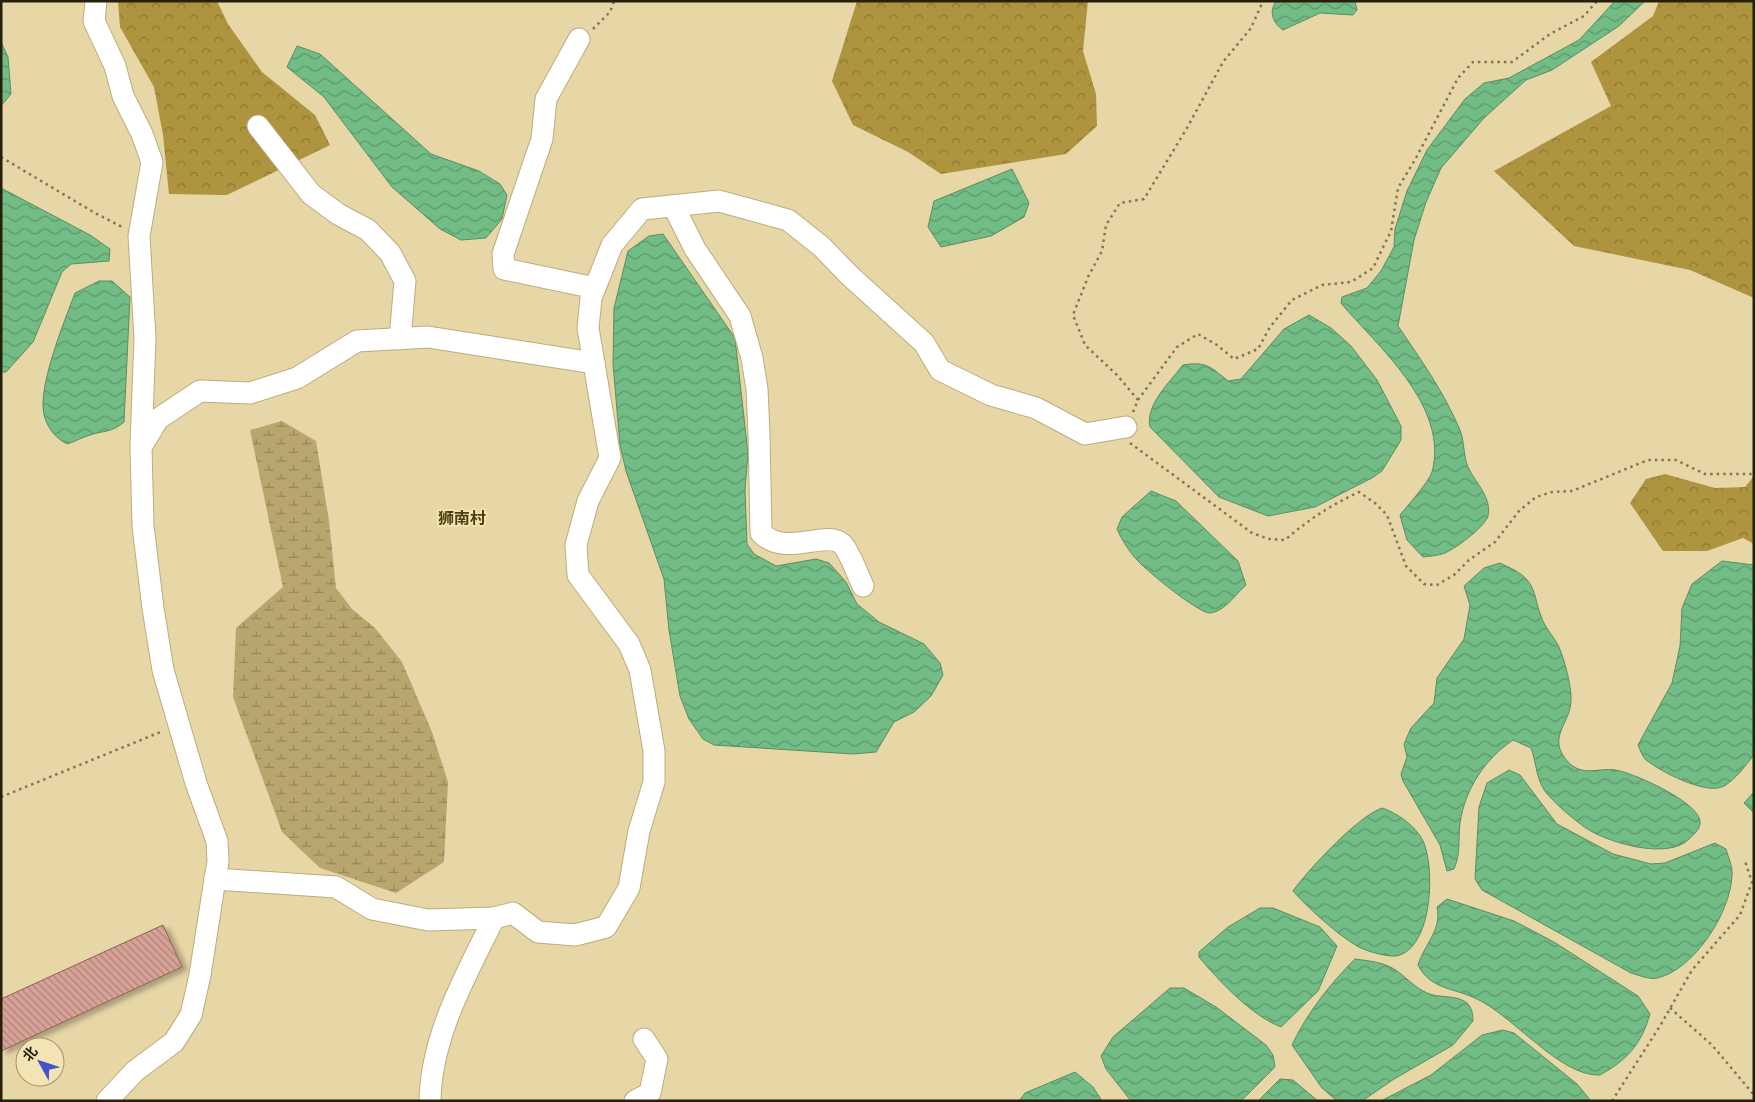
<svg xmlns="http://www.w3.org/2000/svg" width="1755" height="1102" viewBox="0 0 1755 1102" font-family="Manrope,'Noto Sans SC',sans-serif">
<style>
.forest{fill:url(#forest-crowns)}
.wetland{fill:url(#wetland-marsh)}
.water{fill:url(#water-waves);stroke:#5b8d61}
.building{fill:url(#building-back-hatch);stroke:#8f5f55;filter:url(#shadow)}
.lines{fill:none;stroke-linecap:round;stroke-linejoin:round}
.minor-casing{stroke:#bcad7e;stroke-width:23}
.path{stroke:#817655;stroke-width:2.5;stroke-dasharray:2.5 4;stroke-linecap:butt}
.minor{stroke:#fff;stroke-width:21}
.labels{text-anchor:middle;stroke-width:4;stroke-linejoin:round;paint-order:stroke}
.quarter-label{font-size:16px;font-weight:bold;fill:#4d3f10;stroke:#f4e4b3}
</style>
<defs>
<pattern id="forest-crowns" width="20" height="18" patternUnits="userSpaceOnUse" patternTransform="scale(1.25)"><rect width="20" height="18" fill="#ae943f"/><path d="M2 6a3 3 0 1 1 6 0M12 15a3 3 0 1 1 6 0" fill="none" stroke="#8d7833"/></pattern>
<pattern id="wetland-marsh" width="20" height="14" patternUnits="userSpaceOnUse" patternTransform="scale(1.25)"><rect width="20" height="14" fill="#b9a66f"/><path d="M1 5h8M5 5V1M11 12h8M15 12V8" fill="none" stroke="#96875a"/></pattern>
<pattern id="water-waves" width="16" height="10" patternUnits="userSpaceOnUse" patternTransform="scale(1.25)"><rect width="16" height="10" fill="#72bc86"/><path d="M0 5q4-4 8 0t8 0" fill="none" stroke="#5d986c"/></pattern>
<pattern id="building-back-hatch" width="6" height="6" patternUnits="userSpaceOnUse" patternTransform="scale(1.25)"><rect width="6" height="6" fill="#d7a297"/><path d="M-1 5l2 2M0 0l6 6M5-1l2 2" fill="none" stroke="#ae837a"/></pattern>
<filter id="shadow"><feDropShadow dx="5.5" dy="3" stdDeviation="2.5" flood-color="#0004"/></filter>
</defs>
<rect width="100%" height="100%" fill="#e7d6a6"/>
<g class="forest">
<path d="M118 1H217L228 24 262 72 315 115 330 145 227 195 169 194 163 135 154 87 120 27Z"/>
<path d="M857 1H1088L1083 51 1096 94 1097 126 1066 154 941 174 908 152 853 125 832 81Z"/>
<path d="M1659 1H1754V298L1690 270 1574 246 1494 171 1611 106 1591 62 1653 16Z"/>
<path d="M1665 474 1715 488 1745 487 1754 476V544L1743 538 1707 551H1663L1630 503 1646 479Z"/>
</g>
<path class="wetland" d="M282 421 316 441 329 521 336 588 352 609 375 628 402 662 432 732 448 782 444 862 396 893 320 868 282 832 233 697 236 628 283 587 250 430Z"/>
<g class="water">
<path d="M1276 1H1355L1357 10 1353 15 1320 13 1283 30C1272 22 1269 12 1276 1Z"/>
<path d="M1615 1H1645L1619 26 1552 70 1526 80 1484 118 1441 168 1426 202 1414 240 1398 326C1421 360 1444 392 1460 430 1465 443 1463 460 1470 471 1477 484 1492 499 1488 516 1485 527 1453 551 1442 554 1436 556 1429 556 1423 557L1407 540 1400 515C1408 505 1428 483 1432 472 1449 409 1383 351 1346 309L1341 303 1342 297 1367 288 1381 271 1394 247 1395 229 1407 191 1427 150 1465 99 1484 83 1509 78 1579 40Z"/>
<path d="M1 42 8 57 11 94 1 106Z"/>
<path d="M297 46 320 54 431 154 479 171 500 184 507 195 502 219 486 238 461 240 440 229 392 187 324 97 287 67Z"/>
<path d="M1012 169 1029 203 1024 217 991 236 941 247 928 227 934 201Z"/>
<path d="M1 188 90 235 110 249 109 261 71 264 62 272 33 342 6 372H1Z"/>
<path d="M663 234 735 338 748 453 745 490 747 544 754 554 776 566 816 559 829 563 846 582 857 604 879 622 924 644 940 663 943 675 931 696 914 712 894 722 876 752 853 754 714 745 703 739 689 719 680 696 669 630 664 579 626 471 620 445 613 364 614 308 628 251 649 236Z"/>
<path d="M99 281H112L130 297 124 422C111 433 105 430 90 435 82 437 75 442 67 444 56 438 49 430 45 418 35 392 65 320 75 293Z"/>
<path d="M1309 315 1331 328 1351 346 1377 380 1401 426V440L1382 471 1372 478 1315 507 1268 516 1219 497 1150 427C1145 405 1170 382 1183 365 1206 361 1211 367 1228 381L1241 379 1284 329Z"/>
<path d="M1151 491 1176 501 1238 561 1246 585C1236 594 1224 612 1210 613 1198 613 1147 571 1138 561 1129 552 1122 540 1117 529L1122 517Z"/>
<path d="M1722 561 1754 565V755C1745 766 1736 779 1724 786 1707 796 1659 771 1645 759 1642 755 1640 750 1638 745L1672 683 1680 646 1682 608 1692 584Z"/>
<path d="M1500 563C1510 568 1521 572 1528 581 1536 591 1536 604 1541 616 1544 626 1553 636 1558 645 1564 657 1572 688 1571 700 1571 722 1549 735 1564 757 1581 781 1600 765 1620 771 1637 775 1698 802 1700 821 1701 829 1694 834 1689 839 1668 861 1604 842 1583 826 1571 817 1559 807 1549 796 1536 783 1537 764 1531 748L1513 740C1485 759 1465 789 1460 823 1458 839 1461 853 1454 869L1447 871 1440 845 1403 781 1401 774 1407 757 1404 744 1411 728 1434 703 1437 678 1464 639 1470 605 1464 586 1484 568Z"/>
<path d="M1509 770 1520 775 1557 824 1613 854 1651 864 1665 863 1715 843 1726 849C1728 857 1733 867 1732 875 1731 912 1694 970 1657 978 1650 980 1638 975 1631 973L1482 890 1475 879 1479 807 1487 783Z"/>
<path d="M1754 792V813L1744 803Z"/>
<path d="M1382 808C1396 812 1417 827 1423 841 1435 867 1433 943 1400 955 1392 959 1365 951 1357 946 1338 935 1308 908 1293 891 1309 869 1357 817 1382 808Z"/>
<path d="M1447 899 1514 921 1554 942 1638 996 1650 1014C1641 1045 1627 1060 1600 1075 1560 1077 1513 1015 1475 998 1453 988 1430 989 1418 965 1425 943 1442 930 1437 907Z"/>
<path d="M1260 908H1273L1320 927 1337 946 1318 991 1281 1027C1252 1016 1219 981 1199 957V952L1228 927Z"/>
<path d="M1355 959C1369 961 1385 962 1397 971 1408 979 1418 991 1433 995 1442 997 1459 996 1467 1003 1472 1008 1473 1015 1473 1021L1453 1045 1394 1079 1362 1101H1337L1322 1088 1292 1045C1307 1013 1330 984 1355 959Z"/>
<path d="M1170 988H1184L1216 1007 1266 1045 1273 1055 1275 1067 1241 1101H1131L1106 1069 1101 1056 1113 1037Z"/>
<path d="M1503 1030 1514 1033 1577 1084 1591 1101H1381L1431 1075 1482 1035Z"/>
<path d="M1075 1072 1093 1087 1102 1101H1019L1025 1093Z"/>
<path d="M1280 1079 1293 1080 1318 1101H1258Z"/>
</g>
<path class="building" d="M163 925 182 967 1 1051V999Z"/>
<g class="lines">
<defs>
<g id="minor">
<path d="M96 1 94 21 115 66 123 96 142 134 152 162 139 236 145 338 141 444"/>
<path d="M579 39 546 99 542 139 503 254 504 269 595 288"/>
<path d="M258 126 311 194 338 214 368 230 390 253 405 281 400 339"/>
<path d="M674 207 695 249 740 316 752 358 757 389 759 434 761 533C786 558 826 529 842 544 850 552 858 576 863 586"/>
<path d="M215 879 218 862 217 841 196 783 163 670 153 608 143 526 141 447 158 419 200 391 250 393 297 378 357 341 428 337 594 363"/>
<path d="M107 1101 135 1071 174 1042 191 1015 200 975 215 879 336 887 372 909 428 920 494 918 513 913 538 932 575 935 606 927 629 888 639 831 654 782V751L640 670 629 644 578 575 576 545 588 501 610 458 588 328 591 298 612 245 642 209 719 201 788 220 822 247 849 275 924 343 940 370 991 395 1036 408 1085 434 1126 427"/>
<path d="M430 1101C431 1036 466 975 494 918"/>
<path d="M635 1101 650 1093 657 1059 644 1039"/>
</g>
</defs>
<use href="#minor" class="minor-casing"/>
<g class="path">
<path d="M593 29 610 12 614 1"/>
<path d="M1 157 95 213 124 228"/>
<path d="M1138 400 1117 375 1085 345 1073 315 1088 277 1102 251 1106 225 1120 203 1144 199 1187 128 1223 62 1251 28 1263 1"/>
<path d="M1133 412 1138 400 1177 347 1198 334 1217 345 1234 359 1258 349 1270 327 1292 300 1322 285 1351 282 1373 268 1391 231 1398 188 1416 158 1458 78 1473 62H1512L1550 34 1584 16 1597 1"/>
<path d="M1130 443 1252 533 1269 539 1285 540C1308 520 1331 505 1359 492L1375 503 1387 515 1406 566 1424 584 1437 585 1454 575 1469 560 1495 542 1519 511 1536 497 1552 492 1572 491 1648 460H1676L1705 474H1754"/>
<path d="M1 797 163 731"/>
<path d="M1670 1008 1712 1045 1754 1095"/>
<path d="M1612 1101 1660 1026 1692 970 1740 915 1752 882 1745 861"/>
</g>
<use href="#minor" class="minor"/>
</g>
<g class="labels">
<g class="quarter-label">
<text x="462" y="524">狮南村</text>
</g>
</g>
<rect width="1755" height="1102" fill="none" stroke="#251f0c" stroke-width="5"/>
<g transform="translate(40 1062) rotate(310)"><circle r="24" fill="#f4e4b3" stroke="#a19570"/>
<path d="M0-4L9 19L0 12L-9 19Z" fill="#4254c7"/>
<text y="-8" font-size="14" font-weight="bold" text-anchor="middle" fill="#251f0c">北</text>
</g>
</svg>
